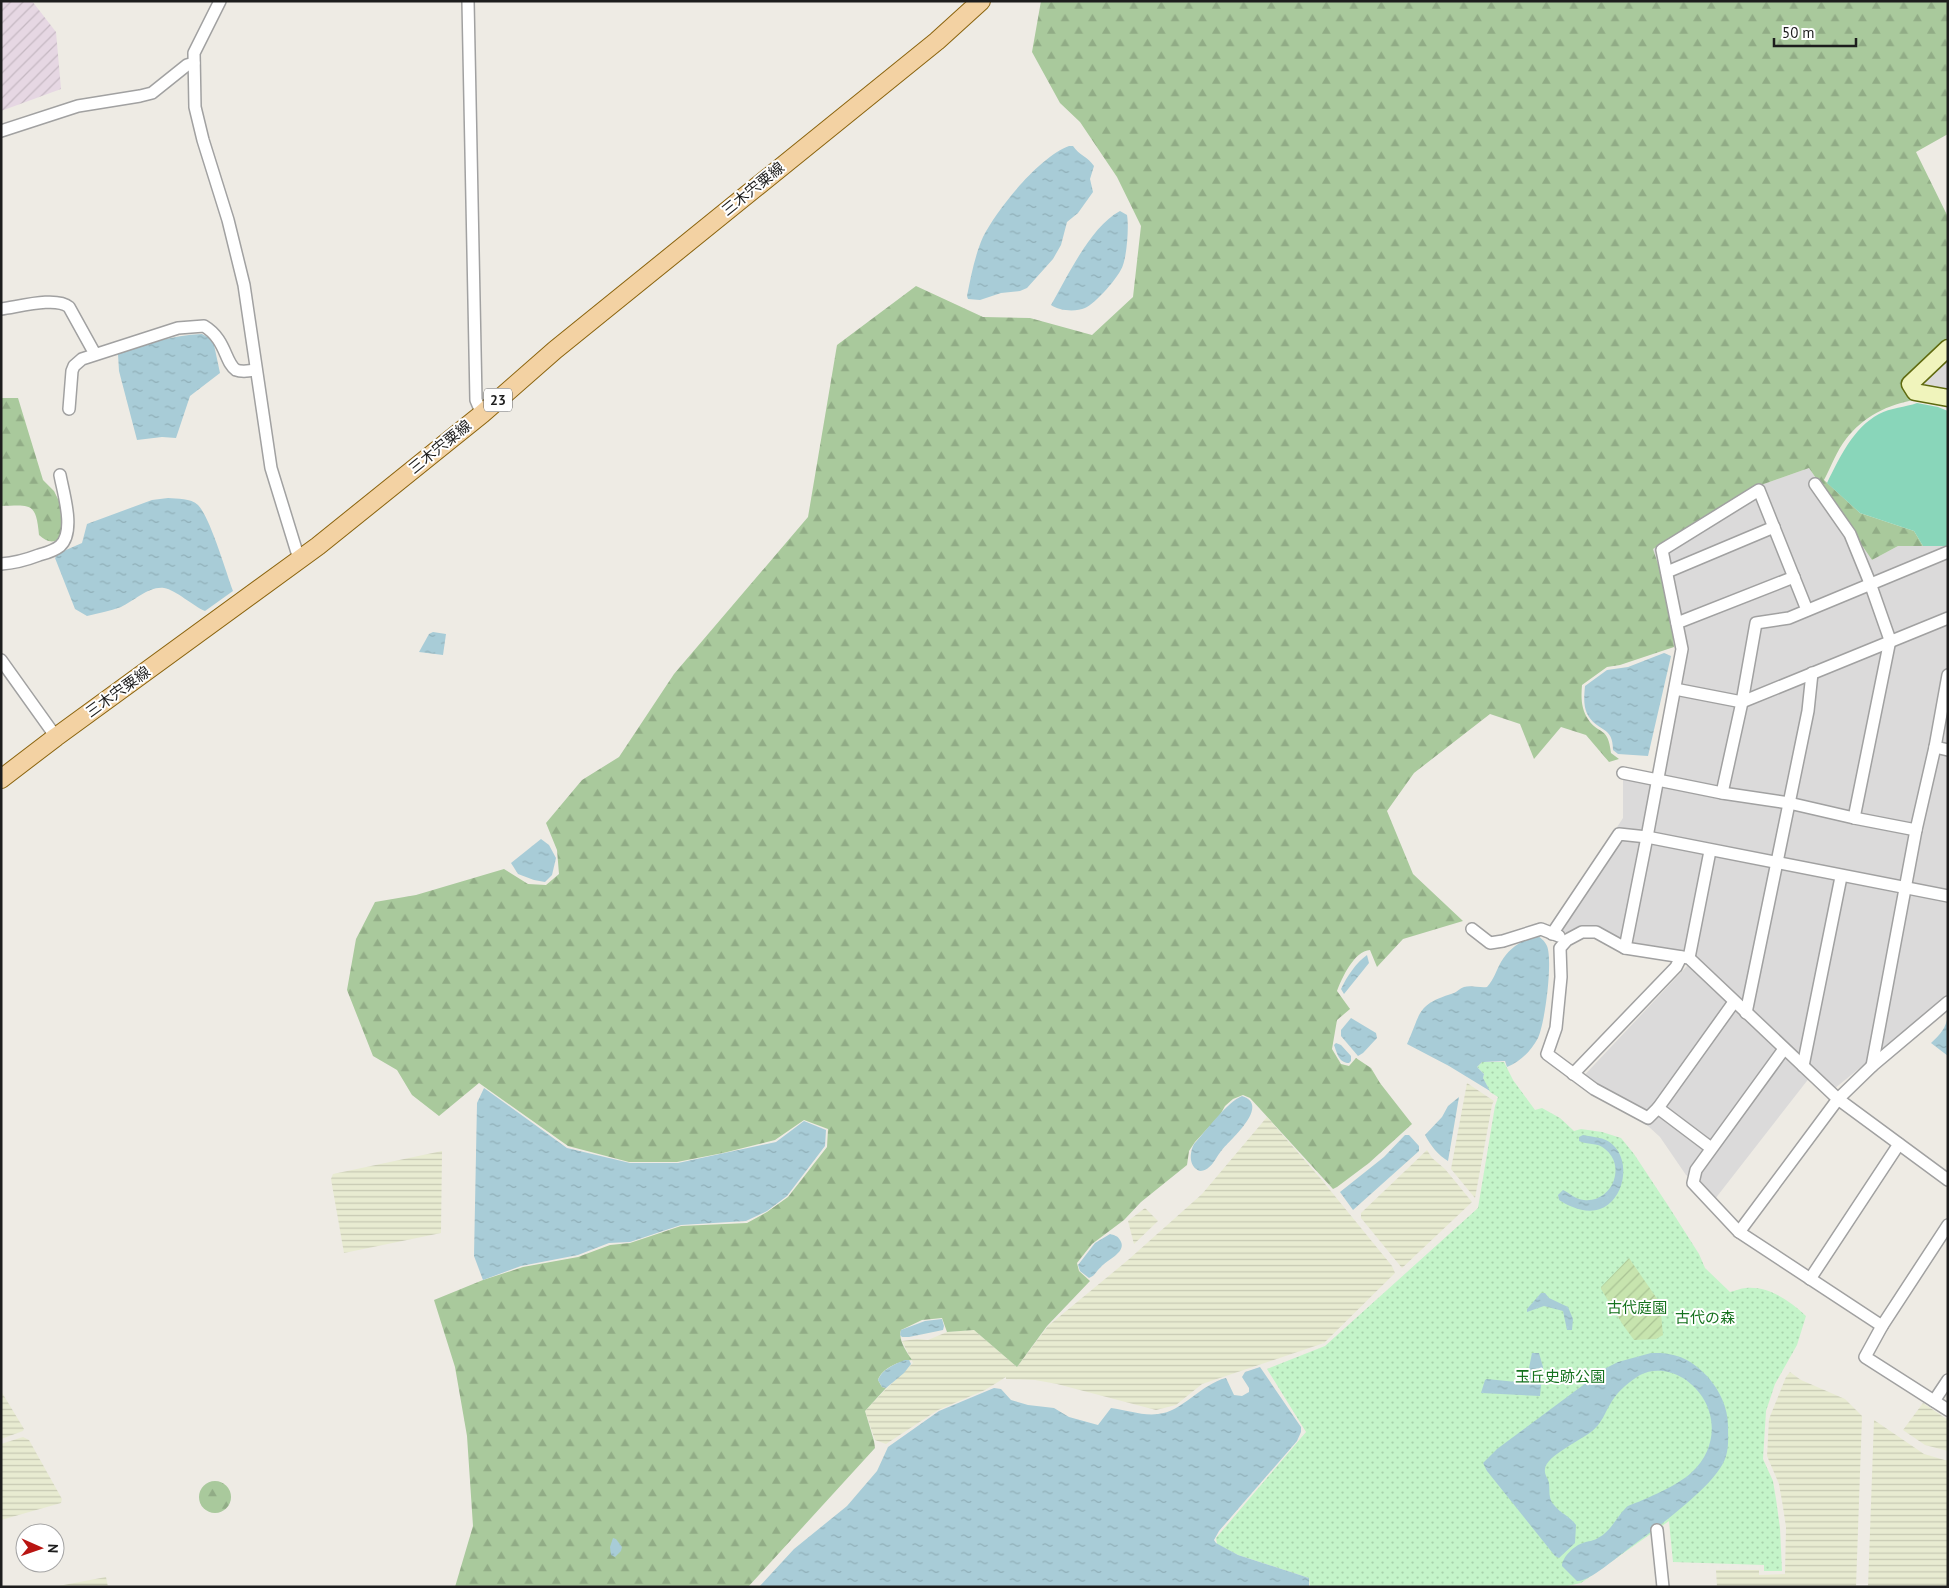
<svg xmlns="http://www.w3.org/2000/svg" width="1949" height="1588" viewBox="0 0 1949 1588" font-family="'PT Sans','Noto Sans JP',sans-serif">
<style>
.residential{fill:#dbdada}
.industrial{fill:url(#industrial-furrows)}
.farmland{fill:url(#farmland-rules)}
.forest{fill:url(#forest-firs)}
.park{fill:url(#park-dots)}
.garden{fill:url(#garden-furrows)}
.pitch{fill:#89d6ba}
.water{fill:url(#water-ripples)}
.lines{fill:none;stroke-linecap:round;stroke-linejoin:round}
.street-casing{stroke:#a1a1a1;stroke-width:14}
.secondary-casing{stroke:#5f6a0e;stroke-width:19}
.primary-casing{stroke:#8a630d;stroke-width:20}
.street{stroke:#fff;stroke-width:11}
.secondary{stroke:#f0f4bc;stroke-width:16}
.primary{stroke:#f3d2a3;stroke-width:18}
.labels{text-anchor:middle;stroke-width:4;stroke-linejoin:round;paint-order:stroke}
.shield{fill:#fff;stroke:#616161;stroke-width:1}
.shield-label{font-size:14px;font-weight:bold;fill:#1d1d1d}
.street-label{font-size:15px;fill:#1d1d1d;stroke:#fff}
.park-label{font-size:15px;fill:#15721e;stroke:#fff}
</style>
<defs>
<pattern id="industrial-furrows" width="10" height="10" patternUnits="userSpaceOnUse" patternTransform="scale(1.25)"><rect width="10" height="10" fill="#e6d7e3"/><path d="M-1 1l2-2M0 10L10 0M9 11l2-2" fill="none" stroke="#c5b8c2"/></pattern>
<pattern id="farmland-rules" width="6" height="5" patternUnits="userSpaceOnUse" patternTransform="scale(1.25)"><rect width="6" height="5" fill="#e8ebd1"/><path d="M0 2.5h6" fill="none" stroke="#c7c9b3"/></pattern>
<pattern id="forest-firs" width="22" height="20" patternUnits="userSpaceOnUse" patternTransform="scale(1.25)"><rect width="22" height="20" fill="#a9c99c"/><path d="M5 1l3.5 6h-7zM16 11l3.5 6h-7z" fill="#91ac86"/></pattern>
<pattern id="park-dots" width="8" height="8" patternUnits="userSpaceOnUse" patternTransform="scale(1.25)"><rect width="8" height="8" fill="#c4f4c9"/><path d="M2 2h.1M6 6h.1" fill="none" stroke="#a8d1ac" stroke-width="1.8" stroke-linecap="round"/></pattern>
<pattern id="garden-furrows" width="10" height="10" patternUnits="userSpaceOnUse" patternTransform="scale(1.25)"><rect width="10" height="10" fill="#c7e4ae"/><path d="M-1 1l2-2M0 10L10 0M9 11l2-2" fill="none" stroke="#aac395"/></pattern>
<pattern id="water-ripples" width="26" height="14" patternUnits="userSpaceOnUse" patternTransform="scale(1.25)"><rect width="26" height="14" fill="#a8ccd7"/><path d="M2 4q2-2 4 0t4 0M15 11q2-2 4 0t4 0" fill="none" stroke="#90afb8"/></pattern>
</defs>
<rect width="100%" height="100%" fill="#eeebe4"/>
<g class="residential">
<path d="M1948 353V395L1920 390 1916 382Z"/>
<path d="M1809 468 1872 560 1898 546H1948V996L1834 1089 1695 958 1631 944 1683 648 1653 549 1761 485Z"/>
<path d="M1623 777 1653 782 1622 940 1568 933 1551 929 1623 818Z"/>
<path d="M1688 965 1744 1014 1810 1077 1715 1199 1698 1182 1686 1175 1660 1137 1648 1126 1578 1082Z"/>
</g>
<path class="industrial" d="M1 1H32L56 32 61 89 1 111Z"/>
<g class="farmland">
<path d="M1467 1083 1494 1101 1492 1105 1475 1198 1451 1169Z"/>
<path d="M1267 1117 1321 1179 1392 1266 1395 1273 1324 1343 1202 1384 1176 1405 1156 1410 1057 1384 1035 1380 1006 1379V1377L985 1390 938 1410 886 1444 875 1440 865 1411 887 1388 913 1363 902 1341 917 1339 928 1340 947 1332 974 1330 1017 1367 1048 1326 1128 1260 1202 1194Z"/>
<path d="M1427 1150 1432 1158 1445 1169 1472 1202 1402 1268 1361 1218V1213Z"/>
<path d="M442 1151 441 1233 344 1253 331 1179 333 1174Z"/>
<path d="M1145 1208 1158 1221 1134 1244 1128 1221Z"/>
<path d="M1790 1372 1801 1380 1845 1399 1862 1416 1856 1587H1717L1716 1570H1759V1575L1785 1574 1786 1527 1783 1507 1779 1484 1767 1456 1769 1419 1786 1377Z"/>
<path d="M1 1391 24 1429 23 1431 1 1439Z"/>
<path d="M1923 1403 1948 1420V1451L1925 1445 1903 1430Z"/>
<path d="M1874 1420 1924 1454 1948 1461V1587H1868Z"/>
<path d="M23 1437 29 1440 62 1499 61 1503 1 1520V1444Z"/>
<path d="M106 1577 108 1587H53Z"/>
</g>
<g class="forest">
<path d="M1041 1H1948V134L1916 152 1948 217V349L1914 386 1916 398 1915 400C1888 404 1863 417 1846 439 1837 450 1831 467 1824 480L1860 513 1914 531 1923 546H1898L1872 560 1809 468 1761 485 1653 549 1669 597 1674 647 1620 665 1607 667 1582 685C1581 697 1581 709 1588 719 1599 736 1608 725 1611 753L1619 759 1609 762 1586 735 1561 727 1534 759 1520 724 1490 714 1414 773 1387 811 1413 874 1463 921 1403 939 1377 967 1370 950C1354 951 1342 978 1337 991L1350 1009 1337 1020 1332 1049 1341 1064 1349 1066 1356 1058 1371 1068 1380 1083 1412 1124 1369 1163 1337 1187 1333 1189 1250 1098 1243 1095 1233 1099 1225 1106 1220 1115 1195 1142 1189 1151 1187 1165 1141 1202 1124 1220 1092 1244 1077 1263 1079 1271 1090 1281 1047 1326 1017 1367 974 1330 947 1332 942 1318 922 1320 901 1330C898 1340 906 1351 912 1360 899 1361 882 1368 878 1380L882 1387 886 1388 865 1411 874 1441 875 1448 748 1587H455L473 1526 467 1436 455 1367 434 1300 483 1280 523 1267 578 1257 610 1245 630 1243 681 1226 747 1223 767 1212 788 1197 827 1147 828 1129 804 1120 775 1140 723 1153 677 1162H629L568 1146 479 1083 439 1116 412 1095 397 1070 373 1056 347 990 356 939 375 902 416 895 504 869 528 884 546 885 559 874 557 850 546 823 582 780 619 757 674 674 808 517 837 345 916 286 983 317 1030 318 1092 335 1133 297 1141 226 1117 177 1080 122 1060 103 1032 52Z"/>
<path d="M1 398H18L43 480 54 491 60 503 62 531 59 540C50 543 46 541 39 535 36 502 31 505 1 506Z"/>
<circle cx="215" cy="1497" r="16"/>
</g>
<path class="park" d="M1482 1062H1504L1513 1080 1535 1110 1542 1108 1560 1118 1574 1131 1581 1129 1602 1132 1621 1138 1634 1154 1669 1207 1699 1254 1705 1268 1730 1292C1735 1291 1741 1288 1746 1288 1769 1286 1790 1301 1806 1316L1797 1345 1775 1384 1766 1411 1763 1459 1773 1481 1776 1499 1780 1528 1782 1571H1764V1565L1673 1562 1669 1521 1581 1583 1563 1587H1310L1309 1578 1238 1555 1217 1544 1216 1538 1306 1432 1267 1369 1325 1346 1478 1208 1495 1106 1498 1097 1490 1092 1483 1078 1484 1074 1477 1067Z"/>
<path class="garden" d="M1629 1258 1660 1303 1663 1335 1656 1339 1634 1340 1623 1325 1601 1289V1287Z"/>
<path class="pitch" d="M1917 403 1938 407 1948 411V546H1923L1914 531 1860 513 1827 483C1840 457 1853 428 1879 414 1890 408 1906 407 1917 403Z"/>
<g class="water">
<path d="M1069 146H1073C1079 155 1088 157 1094 166L1090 179 1093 192 1078 213 1067 222 1061 245 1053 259 1027 288 1020 291 1001 293 980 300 968 299 967 296C971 276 975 255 983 237 997 209 1039 157 1069 146Z"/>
<path d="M1120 211 1127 215C1129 226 1127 254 1123 265 1120 276 1095 304 1085 308 1076 312 1059 311 1051 305 1068 276 1090 227 1120 211Z"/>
<path d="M202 334 213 340 220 373 190 396 176 438 162 437 137 440 119 371 118 354C145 344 172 335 202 334Z"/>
<path d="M168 498C177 499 191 498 198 505 210 517 226 572 233 591L205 611C193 606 176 590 164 588 149 586 134 601 121 607 110 611 98 613 87 616L75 609 55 558 59 553 82 543 87 524 152 500Z"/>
<path d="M433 632 446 634 443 655 419 652 429 634Z"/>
<path d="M1664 653 1671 656 1648 756 1618 754 1613 750C1613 726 1599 732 1589 717 1583 708 1584 697 1585 686L1607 670 1628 667Z"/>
<path d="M541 839 549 845 556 858 552 875 545 882 534 880 518 874 511 863Z"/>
<path d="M1536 935C1540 937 1545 941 1547 946 1553 961 1545 1023 1538 1038 1531 1051 1521 1061 1507 1067L1505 1061 1482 1062 1477 1067 1484 1074 1483 1078 1490 1091 1449 1066 1407 1044C1422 1011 1416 1005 1454 993 1457 992 1460 988 1464 987 1471 985 1480 988 1487 987 1494 979 1496 971 1501 962 1509 948 1521 941 1536 935Z"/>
<path d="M1367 955 1369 963 1344 994 1341 989C1347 976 1356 963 1367 955Z"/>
<path d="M1948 1015V1056L1931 1043C1941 1034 1946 1028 1948 1015Z"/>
<path d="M1351 1018 1376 1033 1377 1038 1363 1053 1358 1056 1341 1036V1030Z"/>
<path d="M1336 1043 1341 1045 1351 1056V1061L1349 1063C1339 1063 1337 1053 1334 1045Z"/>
<path d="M484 1088 567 1148 630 1163H678L776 1142 804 1121 826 1130 825 1146 787 1196 767 1211 746 1221 681 1225 630 1242 609 1243 578 1255 521 1266 483 1280 474 1256 477 1103Z"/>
<path d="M1242 1096C1271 1105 1231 1139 1222 1150 1215 1158 1212 1170 1200 1171 1189 1167 1189 1154 1194 1144 1206 1131 1227 1102 1242 1096Z"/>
<path d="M1459 1097 1448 1161C1439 1156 1430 1145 1425 1135L1442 1117 1448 1106Z"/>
<path d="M1405 1135H1409L1419 1146V1151L1353 1210 1340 1192 1384 1157Z"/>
<path d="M1583 1135C1592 1137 1605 1137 1612 1144 1632 1161 1624 1201 1600 1209 1586 1214 1570 1207 1559 1200L1558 1195 1563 1190C1571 1194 1575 1199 1584 1200 1612 1203 1627 1166 1605 1149 1597 1142 1587 1145 1579 1141V1137Z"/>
<path d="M1110 1234C1114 1235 1118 1236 1120 1240 1128 1252 1107 1260 1101 1267 1096 1271 1095 1276 1089 1278L1080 1271 1078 1265 1095 1243Z"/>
<path d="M1541 1293H1545L1549 1298 1568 1307 1573 1319 1572 1330H1567L1563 1311 1544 1306 1527 1312V1309Z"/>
<path d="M942 1319 944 1326 943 1330 909 1337H902L900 1335 901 1330 925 1321Z"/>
<path d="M1532 1353H1539L1543 1367 1540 1396 1481 1393 1485 1380 1487 1379 1526 1383Z"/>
<path d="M1651 1353C1676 1352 1691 1359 1708 1377 1720 1391 1728 1408 1728 1426 1728 1435 1729 1447 1726 1456 1718 1485 1653 1530 1628 1549 1617 1557 1589 1582 1577 1581L1562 1566C1562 1557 1575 1545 1583 1543 1588 1541 1594 1541 1598 1538 1612 1531 1617 1515 1628 1506 1646 1499 1679 1485 1692 1472 1722 1444 1717 1400 1683 1378 1670 1370 1653 1368 1640 1375 1630 1381 1618 1391 1612 1401 1605 1412 1602 1424 1591 1432 1581 1440 1546 1456 1545 1469 1544 1475 1548 1478 1549 1483 1550 1492 1548 1498 1554 1505 1560 1513 1571 1517 1576 1525L1575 1543 1559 1558 1555 1556 1487 1471 1483 1463 1497 1449 1606 1368 1618 1362Z"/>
<path d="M905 1360H909L911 1364 904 1373 886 1388 882 1387 878 1380C882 1369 895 1364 905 1360Z"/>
<path d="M1260 1367 1301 1427V1432L1297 1441 1219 1531 1214 1540 1216 1543 1238 1555 1309 1578V1587H759L794 1549 847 1506 877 1471 888 1447 939 1411 994 1388 1001 1389 1011 1400 1028 1405 1054 1408 1069 1417 1098 1425 1111 1408C1126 1410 1143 1416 1158 1414 1182 1412 1201 1384 1226 1378L1234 1395 1242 1396 1249 1392V1388L1242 1377 1245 1372Z"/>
<path d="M613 1538 616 1539 622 1547 621 1551 615 1557 611 1555 610 1547Z"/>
</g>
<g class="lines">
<defs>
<g id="street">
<path d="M220 1 194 53 195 107 203 140 228 220 244 285 271 468 299 559"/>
<path d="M468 1 476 400 482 414"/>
<path d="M1 131 78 106 140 96 152 93 187 65 194 63"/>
<path d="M1 309C18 307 56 296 69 307L95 354"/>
<path d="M69 409 72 371 74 366 82 359 178 328 204 326C226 339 225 363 236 370 241 372 250 371 256 370"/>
<path d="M1815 484 1850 534 1870 583 1890 640 1854 818"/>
<path d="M1 564C15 563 26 560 39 555 46 553 54 551 60 546 76 532 63 492 60 475"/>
<path d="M1667 572 1774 527"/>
<path d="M1677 623 1794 577"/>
<path d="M1 660 56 737"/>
<path d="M1675 689 1742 702 1948 618"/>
<path d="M1935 747 1948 750"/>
<path d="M1623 773 1722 793 1789 803 1854 818 1916 830"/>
<path d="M1722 793 1742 702 1756 623 1789 618 1948 552"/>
<path d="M1472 929 1490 943 1503 941 1541 929 1559 936"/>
<path d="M1552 934 1619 834 1647 837 1948 896"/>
<path d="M1625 948 1647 837 1682 649 1662 550 1759 490 1807 610"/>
<path d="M1689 958 1710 851"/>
<path d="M1746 1013 1808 711 1812 673"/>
<path d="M1803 1066 1841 877"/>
<path d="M1872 1066 1916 830 1935 747 1948 675"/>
<path d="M1573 1074 1676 967 1681 957"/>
<path d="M1658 1108 1734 1002"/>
<path d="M1711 1148 1658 1108 1648 1118 1594 1089 1547 1054 1556 1028 1561 977 1560 948 1567 940 1582 932H1596L1625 948 1689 958 1838 1099 1948 1180"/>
<path d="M1948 1225 1882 1326 1865 1357 1948 1410"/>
<path d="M1739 1232 1693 1183 1696 1170 1784 1049"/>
<path d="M1810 1279 1899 1144"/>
<path d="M1882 1326 1739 1232 1838 1099 1872 1066 1948 1002"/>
<path d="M1934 1401 1948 1380"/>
<path d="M1657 1530 1663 1587"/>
</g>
<path id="secondary" d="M1948 348 1910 384 1915 392 1948 398"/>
<path id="primary" d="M1 779 56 737 318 546 482 414 555 350 937 41 981 1"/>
</defs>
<use href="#street" class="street-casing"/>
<use href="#secondary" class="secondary-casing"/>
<use href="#primary" class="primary-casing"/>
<use href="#street" class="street"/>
<use href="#secondary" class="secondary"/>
<use href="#primary" class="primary"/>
</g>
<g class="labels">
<rect class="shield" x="484" y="388.5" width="28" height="23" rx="4"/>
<g class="shield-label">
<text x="498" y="405">23</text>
</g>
<g class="street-label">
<text transform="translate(753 189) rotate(-39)" y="5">三木宍粟線</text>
<text transform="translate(440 447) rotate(-39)" y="5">三木宍粟線</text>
<text transform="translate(118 692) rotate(-36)" y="5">三木宍粟線</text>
</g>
<g class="park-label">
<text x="1637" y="1313">古代庭園</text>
<text x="1705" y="1323">古代の森</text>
<text x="1560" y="1382">玉丘史跡公園</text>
</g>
</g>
<rect width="1949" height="1588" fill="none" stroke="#1d1d1d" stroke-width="5"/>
<g transform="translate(40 1548) rotate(92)"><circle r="24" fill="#ffffff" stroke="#a5a5a5"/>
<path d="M0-4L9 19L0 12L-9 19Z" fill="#b91512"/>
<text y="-8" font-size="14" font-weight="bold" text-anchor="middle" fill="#1d1d1d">N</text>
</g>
<path d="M1774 38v8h82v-8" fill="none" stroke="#1d1d1d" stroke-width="2.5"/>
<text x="1782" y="38" font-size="15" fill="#1d1d1d" stroke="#ffffff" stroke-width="4" paint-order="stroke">50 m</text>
</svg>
